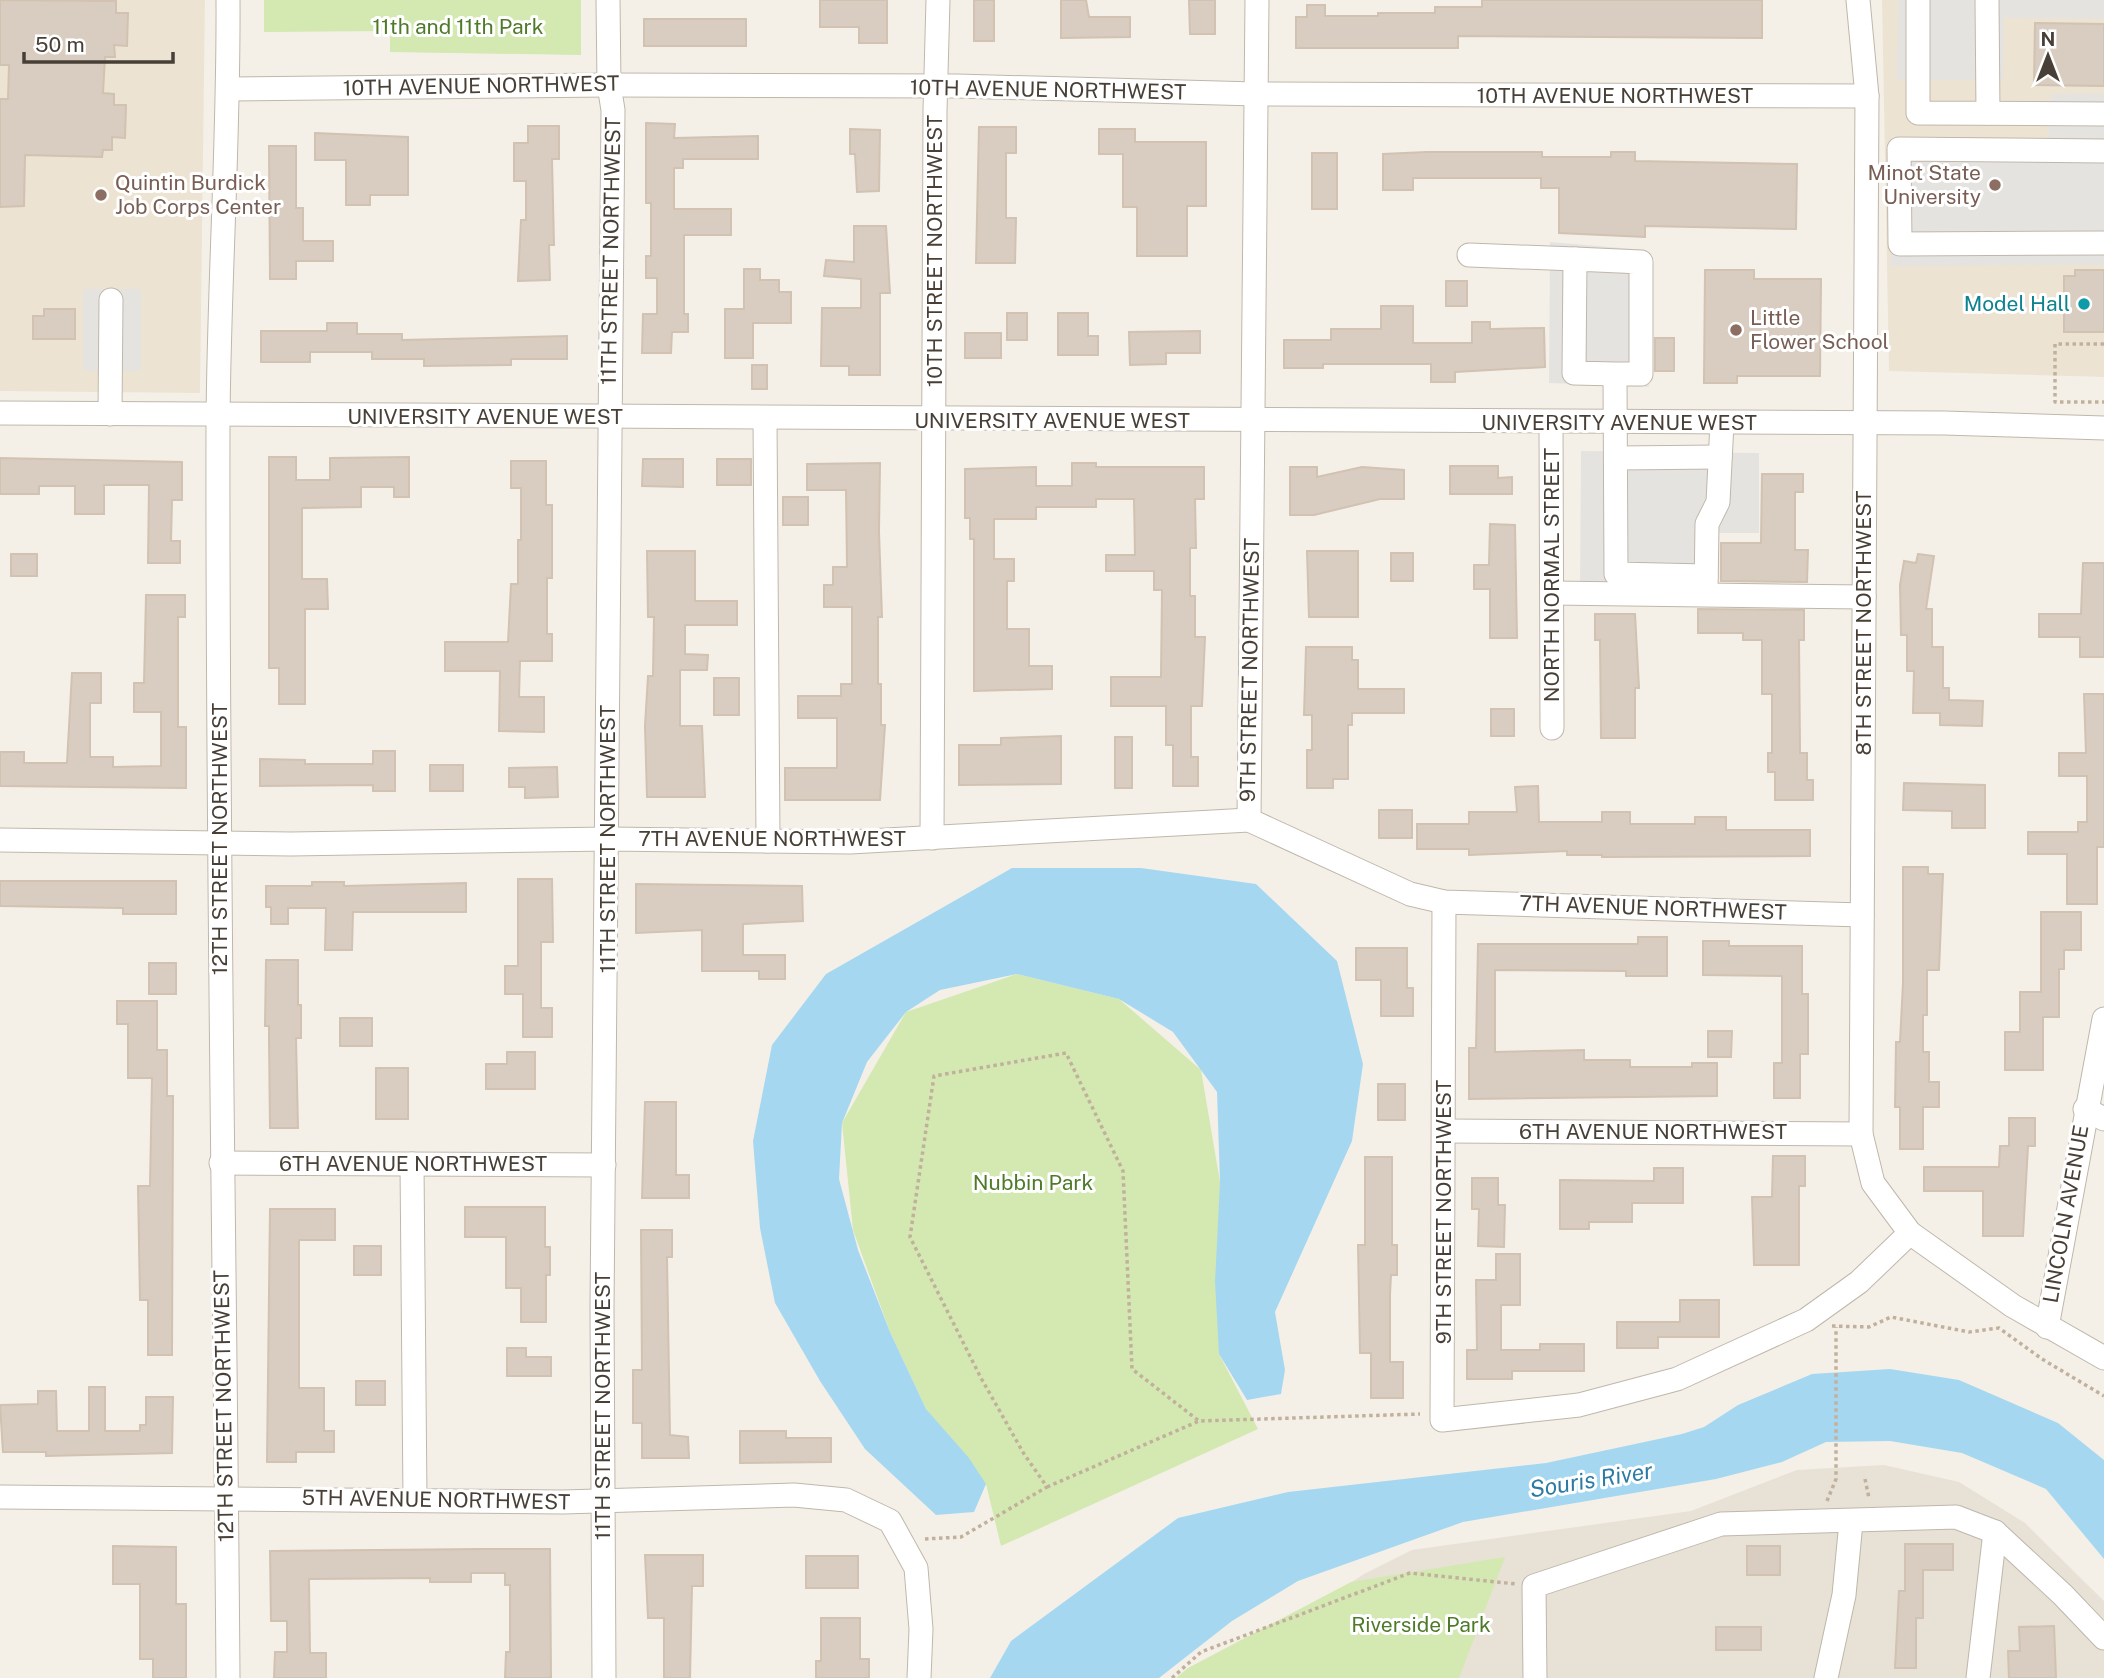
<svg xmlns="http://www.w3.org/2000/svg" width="2104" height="1678" viewBox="0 0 2104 1678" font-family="'Public Sans',sans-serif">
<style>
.residential{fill:#e8e1d6}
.education{fill:#ede3d2}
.green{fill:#d4e8b1}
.parking{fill:#e5e3e0}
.water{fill:#a5d8f0}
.building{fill:#d9cdc1;stroke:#d1c2b1;stroke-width:2}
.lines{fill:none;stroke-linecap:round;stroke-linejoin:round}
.minor-casing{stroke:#c0b7ab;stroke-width:25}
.path{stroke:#c1b19c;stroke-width:3.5;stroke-dasharray:3.5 3.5;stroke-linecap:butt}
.minor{stroke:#fff;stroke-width:23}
.education-dot{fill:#8d6e63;stroke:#fff;stroke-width:2.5}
.culture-dot{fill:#0f9aa8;stroke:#fff;stroke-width:2.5}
.labels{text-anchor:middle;stroke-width:6;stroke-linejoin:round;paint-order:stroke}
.park-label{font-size:21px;fill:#4f7a2a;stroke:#fff}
.street-label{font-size:21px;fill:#484037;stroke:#fff}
.education-label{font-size:21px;fill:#785e54;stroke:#fff;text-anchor:start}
.culture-label{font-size:21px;fill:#0d838f;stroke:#fff;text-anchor:end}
.water-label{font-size:23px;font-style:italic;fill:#2d7ba4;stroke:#fff}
</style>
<rect width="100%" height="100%" fill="#f4f0e8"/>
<path class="residential" d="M1884 1465 1959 1482 2025 1523 2104 1601V1678H1203L1364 1574 1412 1550 1691 1511 1797 1470Z"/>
<g class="education">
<path d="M0 0H205L200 393 0 391Z"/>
<path d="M1882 0H2104V377L1889 371Z"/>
</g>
<g class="green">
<path d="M264 0H581V55L390 52V31L264 32Z"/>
<path d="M1017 974 1119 999 1201 1070 1220 1182 1219 1354 1258 1429 1001 1546 986 1484 926 1409 890 1332 853 1230 842 1123 906 1012Z"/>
<path d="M1505 1557 1459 1678H1176L1188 1668 1351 1582Z"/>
</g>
<g class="parking">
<path d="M1898 0H2104V19L2004 18 2003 80H1897Z"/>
<path d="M2051 94H2104V265L1890 266 1895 142 2048 141Z"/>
<path d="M1550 242 1645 250 1649 387 1549 383Z"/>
<rect x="83" y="289" width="58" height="82"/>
<path d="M1581 451 1759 453V533H1719L1716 587 1580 584Z"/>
</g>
<g class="water">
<path d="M1012 868H1141L1256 884 1337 961 1363 1064 1352 1141 1275 1312 1285 1370 1281 1394 1247 1400 1219 1354 1215 1282 1220 1182 1217 1092 1173 1032 1119 999 1017 974 940 990 906 1012 867 1062 842 1123 839 1179 858 1250 890 1332 926 1409 969 1458 986 1484 974 1512 936 1515 865 1449 820 1381 775 1303 760 1228 753 1141 772 1045 826 974Z"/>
<path d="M1890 1369 1959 1380 2058 1423 2104 1460V1559L2046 1489 1962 1453 1890 1441 1826 1442 1782 1462 1716 1479 1463 1522 1298 1581 1232 1621 1159 1678H990L1011 1641 1178 1518 1288 1492 1546 1463 1682 1434 1704 1427 1738 1405 1812 1374Z"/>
</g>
<g class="building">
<path d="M0 0 116 1V13H128L127 46 114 45 115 57H105L103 93 114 94V105H126L125 138 112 137V150H103L102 157 25 155 24 206 0 207V99H8L9 65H0Z"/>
<path d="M820 0H887V43H859V27H820Z"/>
<rect x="974" y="0" width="20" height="41"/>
<path d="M1061 0H1086L1089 17H1130V37L1061 38Z"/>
<path d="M1189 0H1215V34H1190Z"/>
<path d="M1482 0H1762V38L1458 36V48H1296V17H1307V5H1325V16H1378V13H1435V7H1482Z"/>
<rect x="644" y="19" width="102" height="27"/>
<path d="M2035 23 2104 24V86L2034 85Z"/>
<path d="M646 123 675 124 674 138 758 136V159H683V168H674V209H731V235H684V314H688V332H672L671 353H642L643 314H657V278H646V256H651V203H646Z"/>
<path d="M528 126H559V159H552L554 245H549L550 280 518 281 521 220H526V181H514V143H528Z"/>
<path d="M979 127H1016V153H1006V218H1016L1015 263H976Z"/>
<path d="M850 129 880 130 879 191 857 192 855 154H850Z"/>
<path d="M1099 129H1135V142H1206V206H1187V256H1137V207H1123V154H1099Z"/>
<path d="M315 133 408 137V195H370V205H346V160H315Z"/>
<path d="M269 146H296V208H303V241H333V261H296V279H270Z"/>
<path d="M1427 152H1542V157H1611V152H1635V161L1797 164 1796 229 1645 226V237L1559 233V188H1541V178H1413V190H1383V154Z"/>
<rect x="1312" y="153" width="25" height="56"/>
<path d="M854 226H886L890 293H880V375H849V366H821L822 308H861V279L824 276 826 260 854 262Z"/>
<path d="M744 269H760V280H779V292H791V323H753V358H725V309H744Z"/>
<path d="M1705 270H1754V279H1821L1820 376H1737V383H1704Z"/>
<path d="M2075 270H2104V332H2064V276H2075Z"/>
<rect x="1446" y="281" width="21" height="25"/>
<path d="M1381 306H1413V343H1472V322H1490V329L1544 328 1545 367 1455 372V382H1431V364H1323V368H1284V340H1331V329H1381Z"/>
<path d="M44 309H75V339H33V316H44Z"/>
<rect x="1007" y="313" width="20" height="27"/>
<path d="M1058 313H1088V336H1098V355H1058Z"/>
<path d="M327 323H357V334H402V340L567 336V359H511V365L424 366V359H372V352H310V362H261V331H327Z"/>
<path d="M1200 331V353H1166V364L1130 365 1129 332Z"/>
<rect x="965" y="333" width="36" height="25"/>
<rect x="1655" y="338" width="19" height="33"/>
<rect x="752" y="365" width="15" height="24"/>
<path d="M269 457H296V480H330V458L409 457V497H394V487H361V507L302 508V579H327L328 609H305V704H279V668H269Z"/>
<path d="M0 458 182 462V500H172L171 541H180V563H148L149 485H104V514H75V486H39V494H0Z"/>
<path d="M643 459H683V487L642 486Z"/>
<rect x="717" y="459" width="34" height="26"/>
<path d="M511 461H546V505H552V578H547V634H552V661H520L519 697H544V732L499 731 500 671H445V642H508L511 584H518V540H521V488H511Z"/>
<path d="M880 463 879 532 882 617H878V684H881V725H885L880 800H785V768H837V718H798V696H841V684H852V607H824V585H833V567H847L846 490H807V464Z"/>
<path d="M1072 463H1096V467H1204V499H1195L1196 548H1190V596H1195V637H1205L1202 706H1191V757H1198V786H1173V745H1166V706H1111V677H1161L1162 590H1154V571H1106V555H1135L1134 499H1096V507H1036V519H994V559H1014V581H1007V629H1029V666H1052V689L974 691V539H970V518H965V469L1036 467V486H1072Z"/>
<path d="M1450 466H1498V478L1512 477V494H1450Z"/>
<path d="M1290 467H1317V477L1362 467 1404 470V499H1380L1314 515H1290Z"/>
<path d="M1762 474H1803V492H1795V550H1808L1807 582 1721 581V543H1761Z"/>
<rect x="783" y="497" width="25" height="28"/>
<path d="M1490 524 1515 525 1517 638H1490V589H1474V565H1489Z"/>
<path d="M647 551H695V601H737V625H685V654L708 655 707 670H680V726H702L705 797H647L645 726 648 676H653L654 617H648Z"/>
<path d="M1307 551H1358V617H1309Z"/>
<rect x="1391" y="553" width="22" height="28"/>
<rect x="11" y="554" width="26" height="22"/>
<path d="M1918 554 1934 556 1926 609H1932V647H1943V688H1949V700L1983 701 1982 726 1940 725V713H1913L1914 671H1907V635H1901L1900 585 1904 561 1916 563Z"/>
<path d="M2083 563H2104V657H2080V637H2039V614H2081Z"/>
<path d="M146 595H185V617H178V727H186V788L0 786V752H24V763H67L72 673H101V703H90V757H113V767L161 766V712H134V683H144Z"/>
<path d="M1698 609 1804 610V640H1799L1800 753H1807V780H1813V800H1775V772H1768V753H1772V694H1762V640H1743V633H1698Z"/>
<path d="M1595 614H1635L1639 688H1635V738H1601L1600 640H1595Z"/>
<path d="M1306 647H1352V660H1358V689H1404V713H1352V725H1348V779H1333V788H1307V750H1312V715H1304Z"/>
<rect x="714" y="678" width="25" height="37"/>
<path d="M2084 694H2104V847H2097V904H2067V854H2028V832H2078V822H2087V776H2059V753H2086Z"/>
<rect x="1491" y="709" width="23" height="27"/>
<path d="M1061 736V784L959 785V745H1001V738Z"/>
<rect x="1115" y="737" width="17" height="51"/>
<path d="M373 751H395V791H373V785L260 786V759L305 760V764H373Z"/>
<rect x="430" y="765" width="33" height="26"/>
<path d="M557 767 558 797 525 798V787H509V768Z"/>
<path d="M1904 783 1985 785V828H1952V811L1903 810Z"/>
<path d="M1538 786 1539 822H1602V812H1630V824H1695V817H1726V830H1810V856L1602 857V855H1567V851L1469 855V849H1417V824H1469V812H1517L1515 787Z"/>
<rect x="1379" y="810" width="33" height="28"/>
<path d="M1903 867H1928V874H1943L1939 970H1927V1015H1923V1052H1929V1082H1939V1107H1923V1149H1900V1107H1895L1896 1042H1900L1903 983Z"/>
<path d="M518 879H552L553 942H541V1008H552V1037H523V994H505V966H518Z"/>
<path d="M0 881H176V914H123V908L0 906Z"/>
<path d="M312 882H344V886L466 883V912H353L352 950H325L326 908H288V924H271V907H266V886H312Z"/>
<path d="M636 884 802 886 803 921 743 924V955H785V979H759V971H702V930L636 933Z"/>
<path d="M2041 912H2081V950H2064V969H2059V1017H2043V1070H2005V1032H2020V992H2041Z"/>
<path d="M1638 937H1667V976H1626V971L1495 970V1052L1584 1050V1060H1630V1067H1692V1063H1717V1096L1469 1099V1048H1476L1478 944H1638Z"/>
<path d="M1703 941H1729V946H1802V994H1808V1054H1800V1098H1774V1063H1782V976L1703 975Z"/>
<path d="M1356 948H1407V988H1413V1016H1381V980H1356Z"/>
<path d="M266 960H298V1005H301V1038H296L298 1128H270L269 1038V1026H265Z"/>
<rect x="149" y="963" width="27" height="31"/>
<path d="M117 1001H157V1050H167V1096H173L172 1355H148V1300H140L138 1186H150L152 1078H128V1024H117Z"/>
<rect x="340" y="1018" width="32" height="28"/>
<path d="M1708 1031H1732L1731 1057H1708Z"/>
<path d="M507 1052H535V1089H486V1064H507Z"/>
<rect x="376" y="1068" width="32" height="51"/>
<rect x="1378" y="1084" width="27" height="36"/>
<path d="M645 1102H676V1175H689V1198H642Z"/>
<path d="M2009 1118H2035V1146H2028L2023 1236H1983V1191H1924V1167H1999L2000 1146H2009Z"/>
<path d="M1773 1156H1805V1186H1799V1265H1754L1752 1197H1772Z"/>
<path d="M1365 1157H1392V1245H1397V1275H1391L1390 1294V1362H1403V1398H1371V1353H1360L1358 1245H1365Z"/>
<path d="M1654 1168H1683V1203H1632V1222H1589V1229H1560V1180L1654 1181Z"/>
<path d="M1472 1178H1498V1205H1505L1504 1247 1478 1246 1479 1209H1472Z"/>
<path d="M465 1207H545V1247H550V1275H546V1322H521V1288H506V1237H465Z"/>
<path d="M270 1209H335V1240H299V1388H324V1431H334V1452H296V1462H267Z"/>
<path d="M641 1230H672V1257H667L670 1435 688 1437 689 1458H642V1423H633V1370H642Z"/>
<rect x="354" y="1246" width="27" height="29"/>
<path d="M1496 1254H1520V1305H1501V1350H1540V1344H1584V1371H1512V1379H1467V1350H1477L1476 1280H1496Z"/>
<path d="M1680 1300H1719V1337H1658V1348H1617V1322H1680Z"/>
<path d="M507 1348H526V1357H551V1376H507Z"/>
<rect x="356" y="1381" width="29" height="24"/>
<path d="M89 1387H105V1431H140V1425H146V1397H173L172 1453 46 1456V1452H3L0 1405 38 1404V1391H56L57 1431H89Z"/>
<path d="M740 1431H786V1438H831V1462L740 1463Z"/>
<path d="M1905 1544H1953V1570H1923V1618H1916V1668H1895L1899 1591H1905Z"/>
<path d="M113 1546 176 1547V1604H186V1678H153V1659H140V1584H113Z"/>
<rect x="1747" y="1546" width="33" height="29"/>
<path d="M483 1549H550L551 1678H505L506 1652H510V1585H505V1573H471V1582H430V1578L309 1579 310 1653H326V1678H274L275 1652H287V1621H271L270 1551Z"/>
<path d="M645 1555H703V1586H692L690 1678H664V1618H648Z"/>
<rect x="806" y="1556" width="52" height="32"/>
<path d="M821 1618H860V1659H869V1678H816V1661H821Z"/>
<path d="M2054 1626 2056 1678H2009L2008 1651H2020L2019 1627Z"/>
<rect x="1716" y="1627" width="45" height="23"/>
</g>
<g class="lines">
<defs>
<g id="minor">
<path d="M1858 0 1867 96 1861 1134 1873 1183 1910 1233 2013 1306 2104 1358"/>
<path d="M1918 0V113L2104 114"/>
<path d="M1987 0 1988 113"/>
<path d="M229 89 609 85 957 86 1256 94 1867 96"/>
<path d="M2104 151 1899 149 1900 244 2104 243"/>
<path d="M1469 255 1575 259"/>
<path d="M1615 374 1574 373 1575 259 1641 262V374H1615L1616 574 1706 576"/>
<path d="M0 413 1944 423 2104 428"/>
<path d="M110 414 111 300"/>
<path d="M765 419 768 841"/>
<path d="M1551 423 1552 728"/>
<path d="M1616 458 1720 457"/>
<path d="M1706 592 1707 524 1718 502 1722 423"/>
<path d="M1552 593 1864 597"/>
<path d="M1249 820 1257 0"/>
<path d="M932 838 935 111 938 0"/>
<path d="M0 840 291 844 608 839 850 842 1249 820 1410 894 1444 902 1862 915"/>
<path d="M1444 902 1442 1420 1579 1405 1677 1379 1806 1320 1859 1282 1910 1233"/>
<path d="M2085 1109 2104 1119"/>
<path d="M1445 1131 1861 1134"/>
<path d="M221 1163 604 1165"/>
<path d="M412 1164 415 1500"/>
<path d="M2047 1327 2104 1019"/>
<path d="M0 1497 563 1502 794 1495 846 1500 890 1521 916 1568 921 1629 919 1678"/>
<path d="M228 1678C225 1259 217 840 218 422 219 281 229 141 228 0"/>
<path d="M604 1678 602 1308 613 110 609 85 608 0"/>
<path d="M1535 1678 1534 1586 1721 1524 1956 1517 1995 1532 2063 1595 2104 1638"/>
<path d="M1826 1678 1844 1595 1851 1522"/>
<path d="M1978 1678 1995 1532"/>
</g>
</defs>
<use href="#minor" class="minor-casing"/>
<g class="path">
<path d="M2104 344H2055V402H2104"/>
<path d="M1832 1326 1869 1327 1891 1317 1969 1332 1999 1328 2042 1359 2104 1396"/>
<path d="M1865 1479 1869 1498"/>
<path d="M1047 1487 1199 1421"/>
<path d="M1827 1501 1836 1479V1327"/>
<path d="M925 1539 961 1537 1047 1487 1024 1454 981 1378 910 1237 934 1076 1066 1053 1123 1171 1132 1369 1199 1421 1420 1414"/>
<path d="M1172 1678 1201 1652 1410 1573 1516 1584"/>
</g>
<use href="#minor" class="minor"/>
</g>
<g class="education-dot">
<circle cx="1995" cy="185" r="7"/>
<circle cx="101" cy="195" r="7"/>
<circle cx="1736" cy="330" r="7"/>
</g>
<circle class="culture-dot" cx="2084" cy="304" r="7"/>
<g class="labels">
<g class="park-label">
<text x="458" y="34">11th and 11th Park</text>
<text x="1033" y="1190">Nubbin Park</text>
<text x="1421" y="1632">Riverside Park</text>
</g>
<g class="street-label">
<text transform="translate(481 86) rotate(-1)" y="7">10TH AVENUE NORTHWEST</text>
<text transform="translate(1048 90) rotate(1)" y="7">10TH AVENUE NORTHWEST</text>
<text x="1615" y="103">10TH AVENUE NORTHWEST</text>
<text transform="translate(611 251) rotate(-89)" y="7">11TH STREET NORTHWEST</text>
<text transform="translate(935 251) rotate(-90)" y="7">10TH STREET NORTHWEST</text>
<text x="485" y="424">UNIVERSITY AVENUE WEST</text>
<text x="1052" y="428">UNIVERSITY AVENUE WEST</text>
<text x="1619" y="430">UNIVERSITY AVENUE WEST</text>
<text transform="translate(1552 575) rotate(-90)" y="7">NORTH NORMAL STREET</text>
<text transform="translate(1864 623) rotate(-90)" y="7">8TH STREET NORTHWEST</text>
<text transform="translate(1250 670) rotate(-89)" y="7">9TH STREET NORTHWEST</text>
<text transform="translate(220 839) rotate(-90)" y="7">12TH STREET NORTHWEST</text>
<text transform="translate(608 839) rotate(-90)" y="7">11TH STREET NORTHWEST</text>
<text x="772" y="846">7TH AVENUE NORTHWEST</text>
<text transform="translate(1653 908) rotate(2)" y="7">7TH AVENUE NORTHWEST</text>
<text x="1653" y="1139">6TH AVENUE NORTHWEST</text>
<text x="413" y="1171">6TH AVENUE NORTHWEST</text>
<text transform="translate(1444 1212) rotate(-90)" y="7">9TH STREET NORTHWEST</text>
<text transform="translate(2066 1214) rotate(-80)" y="7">LINCOLN AVENUE</text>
<text transform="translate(224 1406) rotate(-91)" y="7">12TH STREET NORTHWEST</text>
<text transform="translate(603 1406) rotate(-90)" y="7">11TH STREET NORTHWEST</text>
<text transform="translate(436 1500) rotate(1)" y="7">5TH AVENUE NORTHWEST</text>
</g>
<g class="education-label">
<text x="1981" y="180" text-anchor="end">Minot State<tspan x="1981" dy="24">University</tspan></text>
<text x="115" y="190">Quintin Burdick<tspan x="115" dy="24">Job Corps Center</tspan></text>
<text x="1750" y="325">Little<tspan x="1750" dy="24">Flower School</tspan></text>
</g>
<g class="culture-label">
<text x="2070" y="311">Model Hall</text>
</g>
<g class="water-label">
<text transform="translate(1591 1480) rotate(-9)" y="8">Souris River</text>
</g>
</g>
<g transform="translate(2048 56)" stroke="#ffffff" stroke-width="5" paint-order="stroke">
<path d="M0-5L12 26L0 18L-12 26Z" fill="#484037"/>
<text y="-10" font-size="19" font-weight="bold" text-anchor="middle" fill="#484037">N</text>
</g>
<path d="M24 52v10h149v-10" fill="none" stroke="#484037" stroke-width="3.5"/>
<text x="35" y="52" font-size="21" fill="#484037" stroke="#ffffff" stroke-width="5" paint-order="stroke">50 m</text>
</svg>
